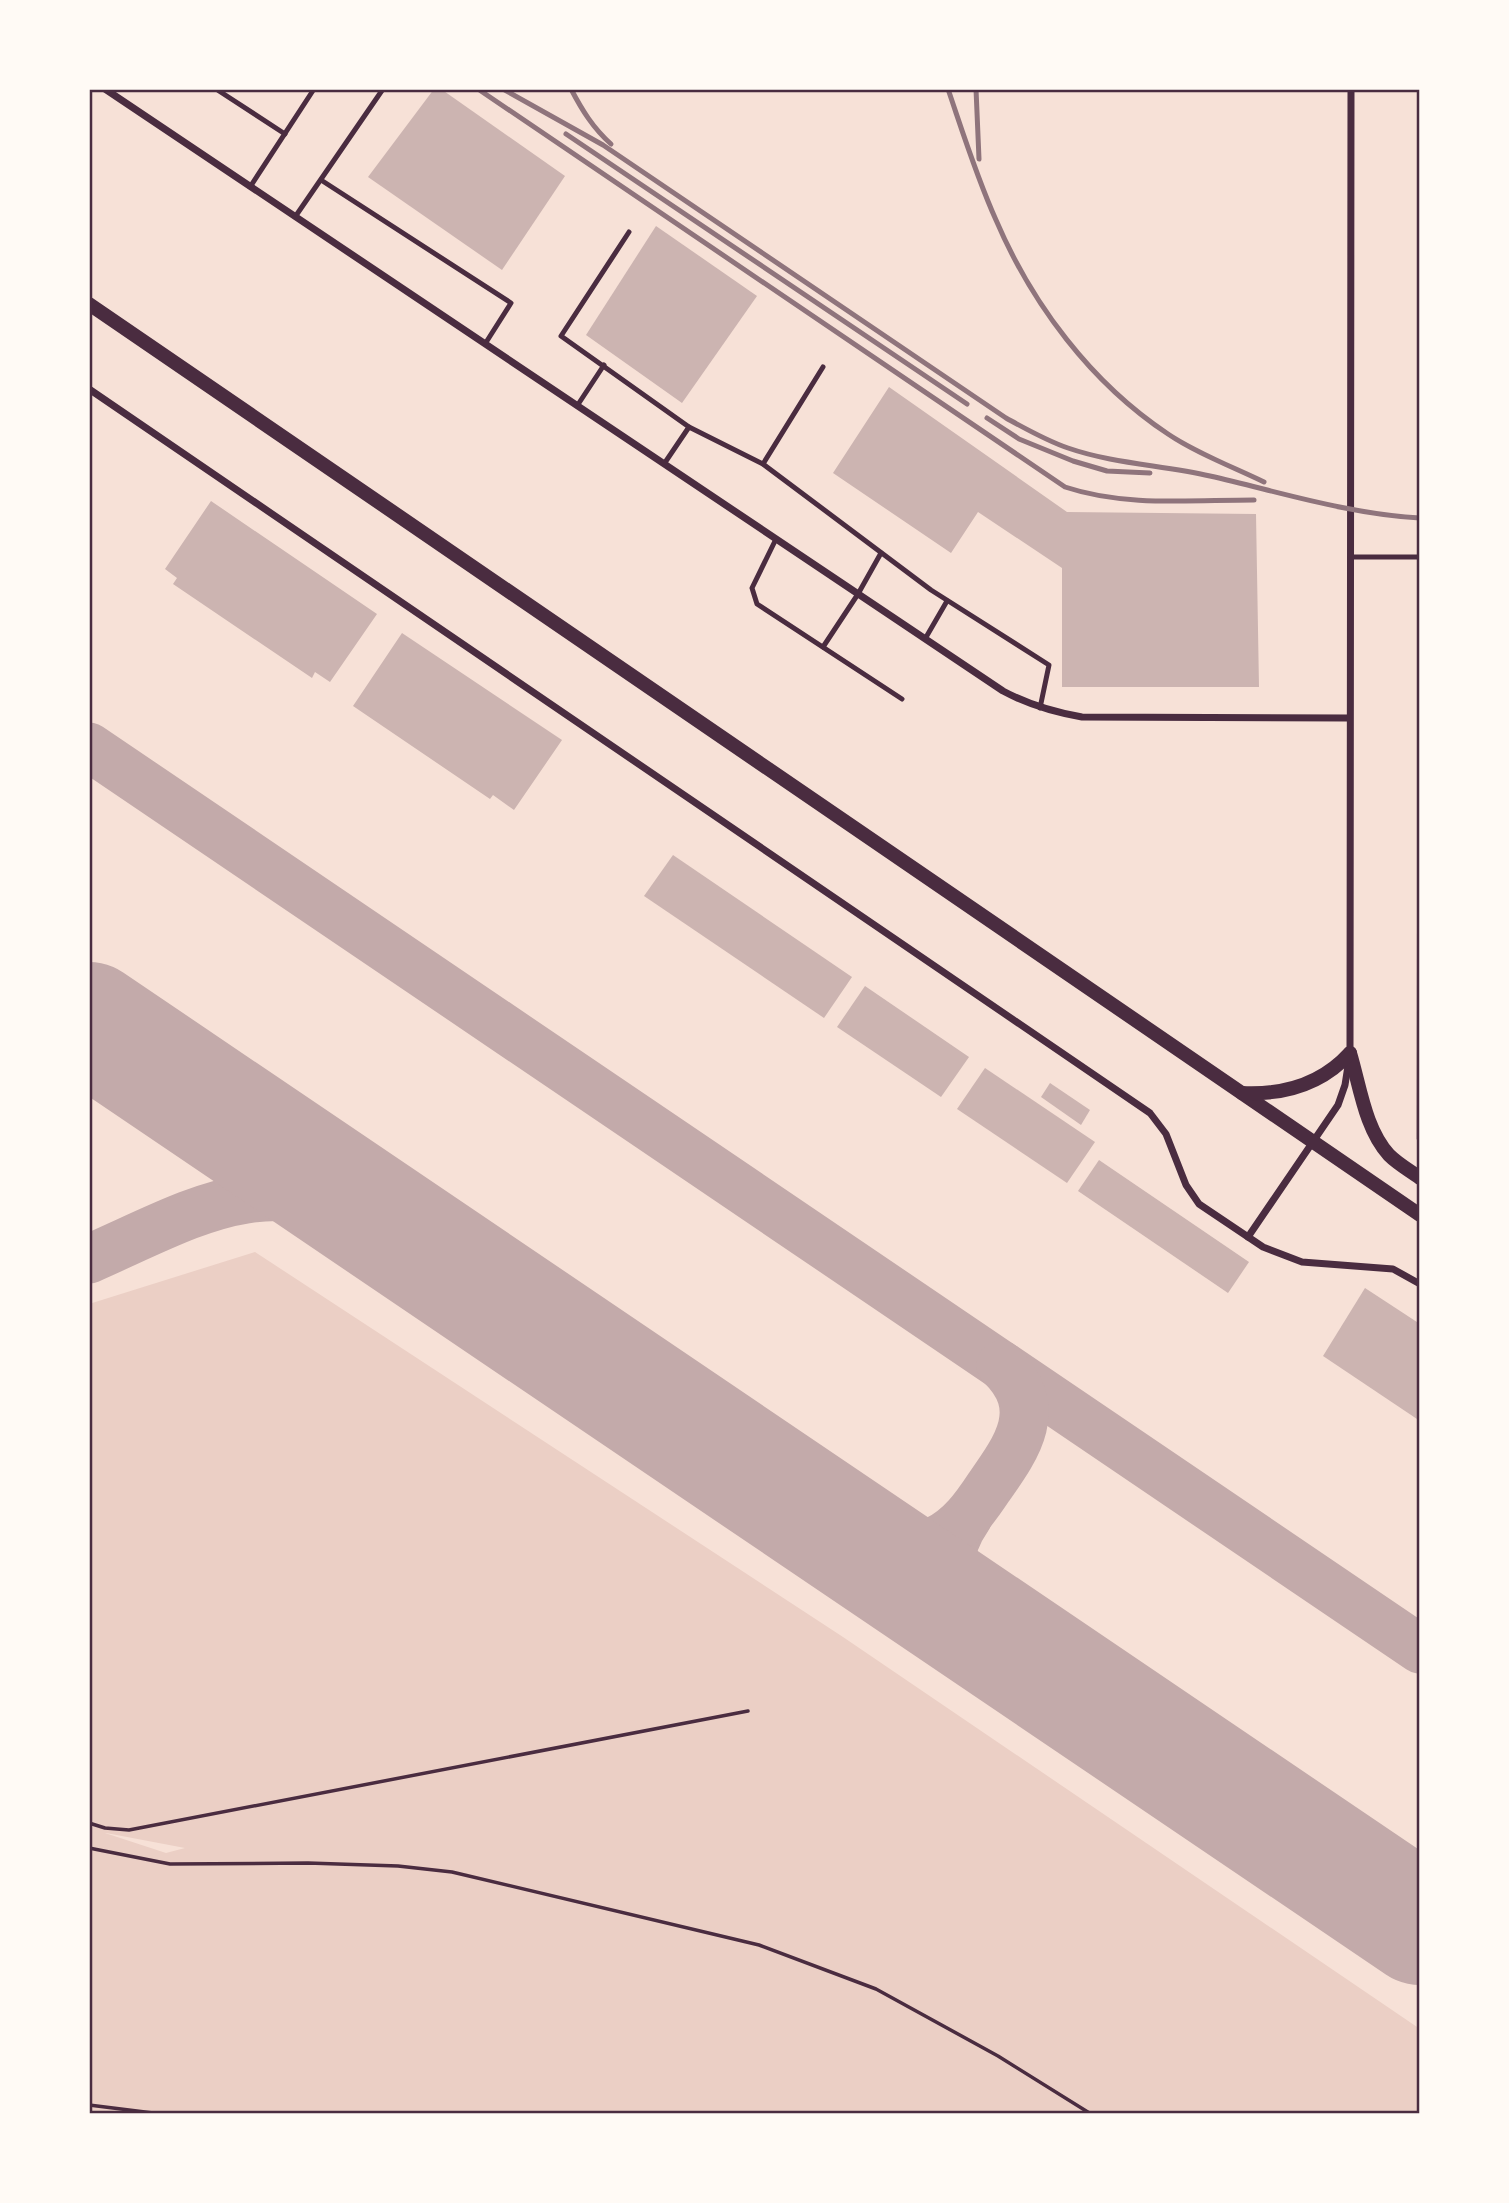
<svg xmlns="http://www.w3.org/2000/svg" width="1509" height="2203" viewBox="0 0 1509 2203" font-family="'Source Sans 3',sans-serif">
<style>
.green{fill:#ebcfc5;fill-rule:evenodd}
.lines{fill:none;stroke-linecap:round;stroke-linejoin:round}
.taxiway{stroke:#c3aaaa;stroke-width:49}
.runway{stroke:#c3aaaa;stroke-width:122}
.building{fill:#ccb4b1}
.path{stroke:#4a2c40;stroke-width:3.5}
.service{stroke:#4a2c40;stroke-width:5}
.minor{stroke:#4a2c40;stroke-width:7}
.secondary{stroke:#4a2c40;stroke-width:14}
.rail{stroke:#8f747c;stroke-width:5}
.neatline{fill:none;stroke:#4a2c40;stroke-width:2.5}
</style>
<rect width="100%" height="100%" fill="#f7e1d7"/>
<path class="green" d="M255 1252 843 1637 1420 2029V2114H89V1304ZM105 1833H106L185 1848 166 1853Z"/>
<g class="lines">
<g class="taxiway">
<path d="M89 747 1420 1649"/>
<path d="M89 1259C200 1210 258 1169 380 1220"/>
<path d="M968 1517C943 1553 943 1593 978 1625"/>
<path d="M849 1538C877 1550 909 1553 937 1540 961 1528 975 1508 989 1487 1018 1446 1045 1408 1001 1365"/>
</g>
<path class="runway" d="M89 1023 1420 1924"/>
</g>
<g class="building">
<path d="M434 89H441L565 176 502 270 368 177Z"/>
<path d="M656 226 757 296 682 403 586 335Z"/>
<path d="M889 387 1067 512 1256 514 1259 687H1062V568L978 512 951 553 833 473Z"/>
<path d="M211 501 377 614 330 682 315 672 312 678 173 584 177 578 165 569Z"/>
<path d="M402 633 562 740 514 810 493 795 490 799 353 706Z"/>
<path d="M673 855 852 977 824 1018 644 896Z"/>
<path d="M1417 927H1420V1142L1416 1139Z"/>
<path d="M865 986 969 1057 941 1097 837 1027Z"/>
<path d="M985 1068 1095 1142 1067 1183 957 1109Z"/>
<path d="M1050 1083 1090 1110 1081 1125 1041 1097Z"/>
<path d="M1099 1160 1249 1262 1228 1293 1078 1191Z"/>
<path d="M1365 1288 1420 1324V1421L1323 1356Z"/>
</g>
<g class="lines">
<g class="path">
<path d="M89 1823 105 1828 129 1830 748 1711"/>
<path d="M89 1848 170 1864 308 1863 398 1866 452 1872 759 1945 876 1989 998 2056 1091 2114"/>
<path d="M89 2105 161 2114"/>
</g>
<g class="service">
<path d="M216 89 285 134"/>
<path d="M321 180 511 303 485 344"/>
<path d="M250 187 314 89"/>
<path d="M295 217 383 89"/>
<path d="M629 232 561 336 689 427"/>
<path d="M577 406 604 365"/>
<path d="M664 464 689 427 763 464 823 367"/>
<path d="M763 464 931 590 1049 665 1040 708"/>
<path d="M776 539 752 588 757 604 902 699"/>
<path d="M1350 557H1420"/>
<path d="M925 639 947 601"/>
<path d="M823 647 858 594 881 553"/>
</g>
<g class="minor">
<path d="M105 89 1003 691C1029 705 1053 712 1082 717L1349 718"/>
<path d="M89 389 1150 1113 1166 1134 1186 1185 1199 1204 1263 1247 1302 1262 1393 1269 1420 1284"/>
<path d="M1248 1237 1338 1105 1345 1085 1350 1053 1351 89"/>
</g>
<g class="secondary">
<path d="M89 304 1420 1215"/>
<path d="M1350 1053C1360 1086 1365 1129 1389 1155 1398 1164 1409 1170 1420 1178"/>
<path d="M1242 1093C1283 1095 1322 1084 1350 1053"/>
</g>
<g class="rail">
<path d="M478 89 1065 487C1125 507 1191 500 1254 500"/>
<path d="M503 89 603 145 1006 418C1026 429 1047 441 1068 448 1114 464 1164 465 1210 476 1280 492 1348 514 1420 518"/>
<path d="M571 89C582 110 593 128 611 144"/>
<path d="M948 89C963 133 977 178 996 220 1032 304 1091 383 1168 434 1196 453 1233 467 1264 482"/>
<path d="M976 89 979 159"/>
<path d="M566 134 967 404"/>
<path d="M987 418 1019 439 1073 461 1107 471 1150 473"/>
</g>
</g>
<rect width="1509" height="2203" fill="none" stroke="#fffaf5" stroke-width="182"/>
<rect x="91" y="91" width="1327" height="2021" class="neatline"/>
</svg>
